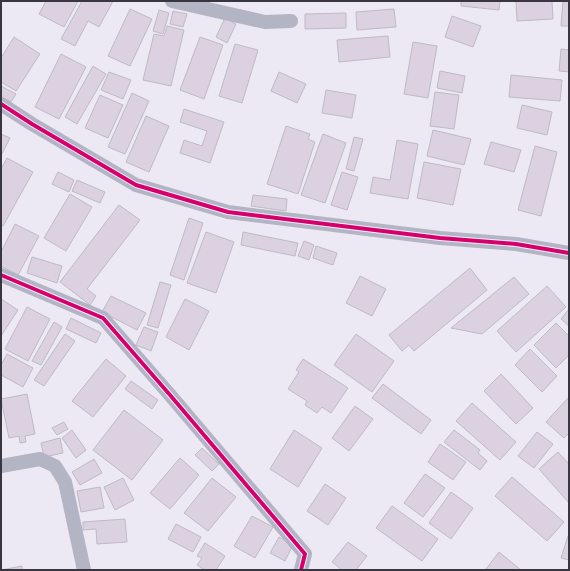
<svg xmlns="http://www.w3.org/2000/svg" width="570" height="571" viewBox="0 0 570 571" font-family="'PT Sans',sans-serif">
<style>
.building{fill:#dbd1e0;stroke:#bfbac4}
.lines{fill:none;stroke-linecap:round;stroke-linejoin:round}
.street{stroke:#b3b4c4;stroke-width:14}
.cycleway-casing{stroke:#f6f2ff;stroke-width:6}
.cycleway{stroke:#d6006c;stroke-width:4}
</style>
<rect width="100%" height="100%" fill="#ece9f5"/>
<g class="building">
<path d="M46 1H78L64 27 39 14Z"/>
<path d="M82 1H113L99 27 88 21 75 46 61 39Z"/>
<path d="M461 1H500L499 10 461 6Z"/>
<path d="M516 1H552L553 19 517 21Z"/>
<path d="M563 1H569V26H561Z"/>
<path d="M130 9 152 19 130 66 108 56Z"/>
<path d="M394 9 396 27 357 30 356 12Z"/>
<path d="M159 10 169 13 163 34 153 31Z"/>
<path d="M173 11 187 14 183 27 170 24Z"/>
<path d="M346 13V28L305 29V14Z"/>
<path d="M452 16 481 26 473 47 445 37Z"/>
<path d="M225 18 236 24 227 43 216 37Z"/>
<path d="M167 26 184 30 171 86 143 80 154 34 164 36Z"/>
<path d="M388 36 390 57 339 62 337 40Z"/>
<path d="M14 37 40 54 16 91 1 82V58Z"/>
<path d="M200 37 223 45 204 99 180 90Z"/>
<path d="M413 42 437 46 428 98 404 94Z"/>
<path d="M235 44 258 50 242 103 219 96Z"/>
<path d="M561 49 569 50V72L559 71Z"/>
<path d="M61 54 86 67 59 119 35 107Z"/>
<path d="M93 66 106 74 77 124 65 117Z"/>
<path d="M440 71 465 76 462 93 437 88Z"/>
<path d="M109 72 131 80 123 99 101 90Z"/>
<path d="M279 72 306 84 297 103 271 91Z"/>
<path d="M511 75 562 80 560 101 509 97Z"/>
<path d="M1 86 16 94 11 102 1 97Z"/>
<path d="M326 90 356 95 352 118 322 113Z"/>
<path d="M435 92 459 95 454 129 430 126Z"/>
<path d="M132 93 149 101 125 154 108 147Z"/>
<path d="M100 95 123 105 108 138 85 128Z"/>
<path d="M522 105 552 112 547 135 517 128Z"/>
<path d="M184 109 224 122 210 163 180 153 184 140 202 146 207 131 180 122Z"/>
<path d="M146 116 169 126 149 172 126 162Z"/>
<path d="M286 126 310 134 308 139 315 142 298 194 267 184Z"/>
<path d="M433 130 471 139 464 165 427 156Z"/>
<path d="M1 134 10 138 1 156Z"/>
<path d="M323 134 346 143 325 203 301 195Z"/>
<path d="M354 137 363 139 354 171 346 169Z"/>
<path d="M397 140 418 144 408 199 370 193 373 177 390 180Z"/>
<path d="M491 142 521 150 514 172 484 164Z"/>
<path d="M535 146 557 152 541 216 518 210Z"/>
<path d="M7 158 33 172 3 226 1 225V169Z"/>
<path d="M424 162 461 169 453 205 417 198Z"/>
<path d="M58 172 74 180 69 192 52 184Z"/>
<path d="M342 172 358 177 347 210 331 205Z"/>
<path d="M77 180 105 192 100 203 72 191Z"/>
<path d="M70 194 92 207 66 251 44 238Z"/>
<path d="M253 195 287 199 286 211 251 206Z"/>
<path d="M119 205 140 220 87 289 96 296 90 305 60 282Z"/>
<path d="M189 218 203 223 184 280 170 275Z"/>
<path d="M15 224 39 236 18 275 1 266V252Z"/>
<path d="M206 232 234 242 216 293 187 283Z"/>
<path d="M243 232 298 243 295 256 241 245Z"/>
<path d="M304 241 314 245 309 260 298 256Z"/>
<path d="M316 246 337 253 333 265 313 258Z"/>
<path d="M32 257 62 266 57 283 27 273Z"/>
<path d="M470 268 487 290 414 351 409 345 402 351 389 335Z"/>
<path d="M360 276 386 289 372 316 346 303Z"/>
<path d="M514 277 529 294 482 334 451 328Z"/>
<path d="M160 282 171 285 158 328 147 325Z"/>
<path d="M547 286 566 307 516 352 497 331Z"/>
<path d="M111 296 146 313 137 330 102 312Z"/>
<path d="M1 299 18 310 1 336Z"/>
<path d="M185 299 209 311 189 350 166 337Z"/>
<path d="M27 307 50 319 28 361 5 349Z"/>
<path d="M569 309V326L561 319Z"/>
<path d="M71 318 101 333 96 343 66 329Z"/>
<path d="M54 322 62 327 41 365 32 361Z"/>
<path d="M556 323 569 336V355L556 368 534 345Z"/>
<path d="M144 327 158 332 151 351 136 345Z"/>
<path d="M65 334 75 341 44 386 34 380Z"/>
<path d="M356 334 394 361 372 392 334 365Z"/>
<path d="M530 349 557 376 542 392 515 365Z"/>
<path d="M7 354 33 368 23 387 1 375V365Z"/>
<path d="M106 359 126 376 93 417 72 401Z"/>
<path d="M303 359 348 388 331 413 322 407 317 413 305 405 307 401 288 389 299 372 296 370Z"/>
<path d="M501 374 533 408 516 424 484 391Z"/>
<path d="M131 381 158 400 152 409 125 389Z"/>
<path d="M383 384 431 420 421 434 372 398Z"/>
<path d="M27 394 35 434 25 436 26 442 20 443 19 436 9 438 1 399Z"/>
<path d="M569 397V433L564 438 546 422Z"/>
<path d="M472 403 516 442 500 460 456 421Z"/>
<path d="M355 406 373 419 349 451 332 438Z"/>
<path d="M124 410 163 440 132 480 93 450Z"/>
<path d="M64 422 68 429 57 435 52 428Z"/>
<path d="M72 430 86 450 76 458 62 438Z"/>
<path d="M294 430 322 448 298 487 270 469Z"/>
<path d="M454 430 480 450 478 453 487 461 480 470 444 442Z"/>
<path d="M537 432 553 444 534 468 518 456Z"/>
<path d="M60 438 63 453 44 457 41 443Z"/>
<path d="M440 444 466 462 453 480 428 462Z"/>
<path d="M202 448 219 464 212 471 195 455Z"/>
<path d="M558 452 569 464V503L539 469Z"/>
<path d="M180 458 199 475 170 509 150 493Z"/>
<path d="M94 459 102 473 80 485 72 472Z"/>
<path d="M425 474 445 488 423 517 404 503Z"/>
<path d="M512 477 564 522 547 541 495 496Z"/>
<path d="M123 478 134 500 115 510 104 487Z"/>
<path d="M212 478 236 497 208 531 184 513Z"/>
<path d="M325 484 346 498 328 525 307 511Z"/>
<path d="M100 487 104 508 81 512 77 491Z"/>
<path d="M451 492 473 508 451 539 429 523Z"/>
<path d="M392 506 438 539 422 561 376 528Z"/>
<path d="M252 516 273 527 255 558 234 546Z"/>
<path d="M125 519 127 542 97 544 96 529 83 530V522Z"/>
<path d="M176 524 201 537 193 552 168 539Z"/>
<path d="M568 536H569V560L561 558Z"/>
<path d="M279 537 293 545 285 561 270 553Z"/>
<path d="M348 542 367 556 356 570H342L332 562Z"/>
<path d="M205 543 225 556 216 570H205L197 565 202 558 197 556Z"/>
<path d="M499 552 521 570H488L486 569Z"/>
<path d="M22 566V570H1Z"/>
</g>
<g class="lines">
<g class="street">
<path d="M172 1 265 22 291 21"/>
<path d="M1 104 32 124 136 185 228 212 440 238 516 244 569 253"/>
<path d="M1 275 103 318 170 395 305 554 301 570"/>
<path d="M1 466 40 459 55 466 65 482 84 570"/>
</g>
<defs>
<g id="cycleway">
<path d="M1 104 32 124 136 185 228 212 440 238 516 244 569 253"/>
<path d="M1 275 103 318 170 395 305 554 301 570"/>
</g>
</defs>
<use href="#cycleway" class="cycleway-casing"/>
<use href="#cycleway" class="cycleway"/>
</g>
<rect width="570" height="571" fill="none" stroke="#393541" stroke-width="4"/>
</svg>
